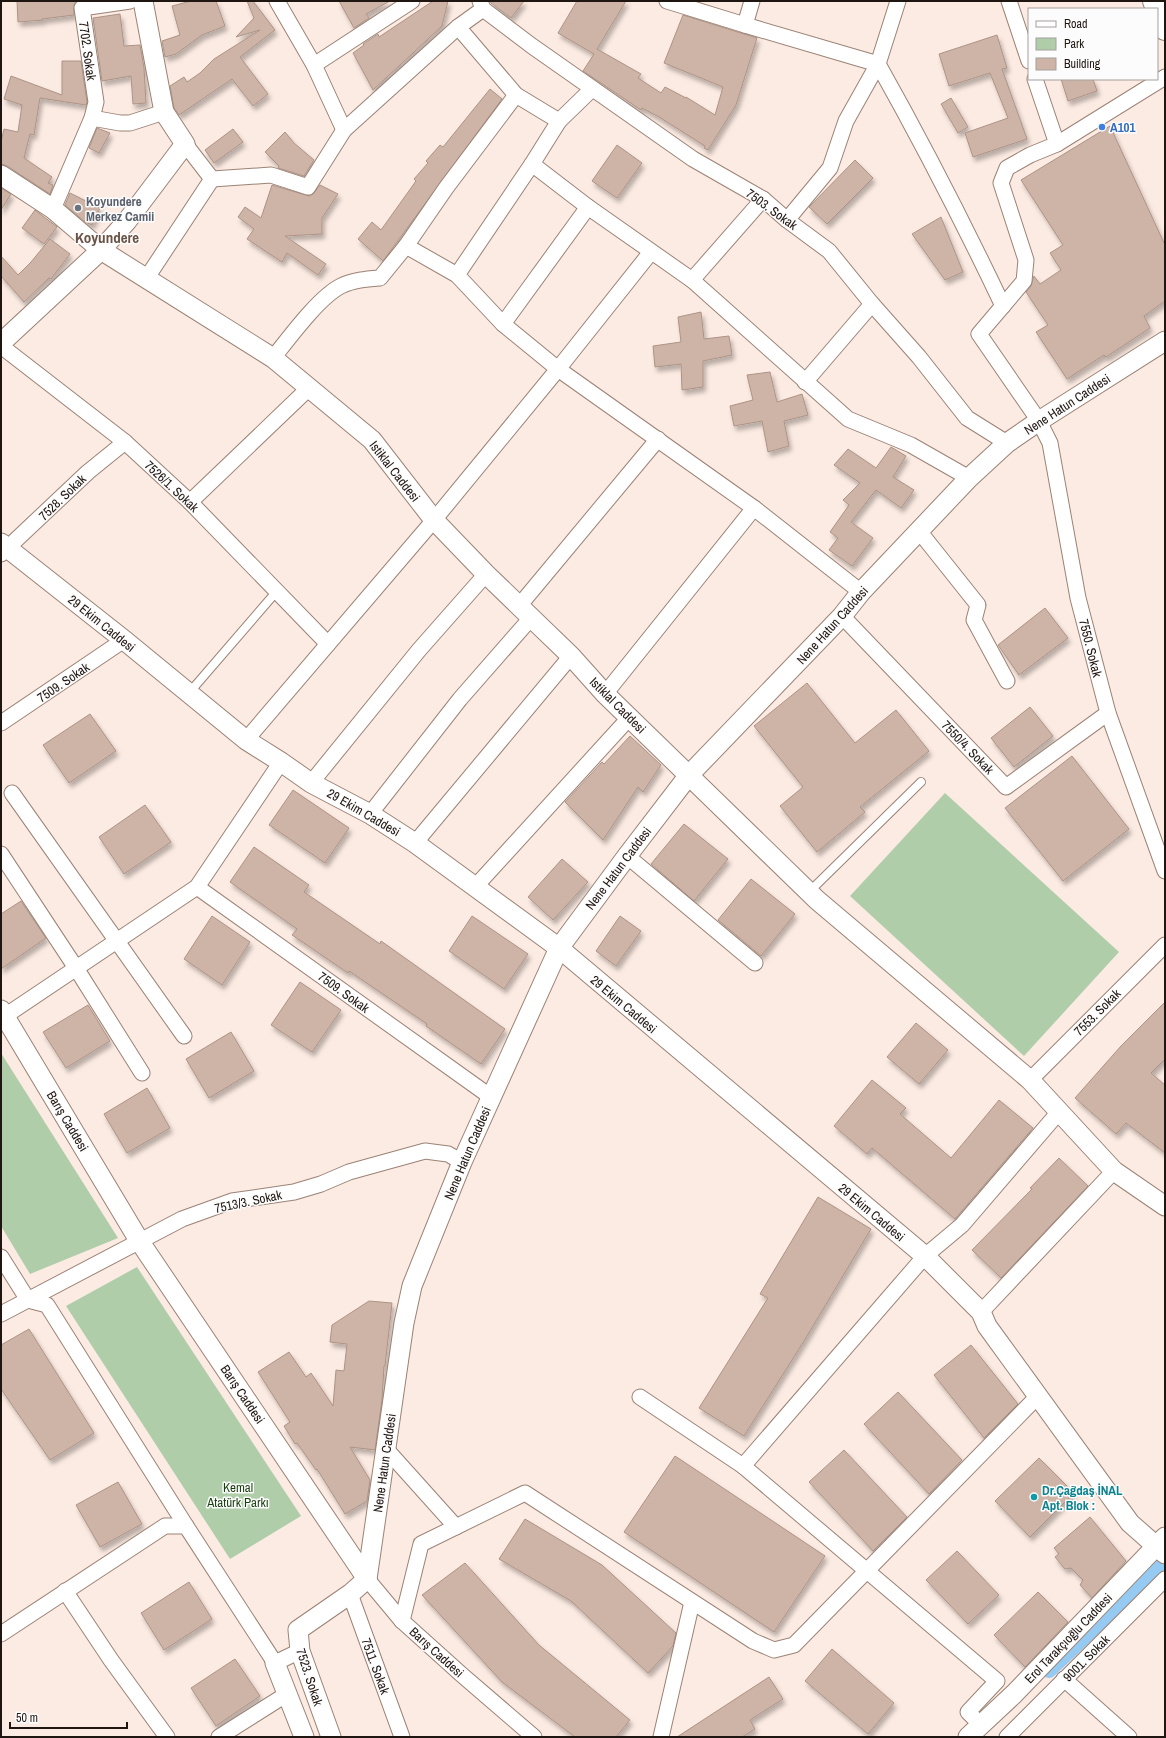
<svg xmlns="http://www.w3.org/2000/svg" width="1166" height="1738" viewBox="0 0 1166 1738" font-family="'Archivo Narrow',sans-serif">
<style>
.green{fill:#afcda8}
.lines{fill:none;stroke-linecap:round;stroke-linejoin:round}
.canal{stroke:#95caf2;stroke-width:16}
.building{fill:#ceb4a6;stroke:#ad9386;filter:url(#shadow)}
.service-casing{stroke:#9b8275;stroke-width:10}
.minor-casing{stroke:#9b8275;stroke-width:17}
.tertiary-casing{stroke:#9b8275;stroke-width:21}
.trunk-casing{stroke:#9b8275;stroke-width:24}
.service{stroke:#fff;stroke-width:8}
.minor{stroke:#fff;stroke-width:15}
.tertiary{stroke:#fff;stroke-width:19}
.trunk{stroke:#fff;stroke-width:22}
.shop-dot{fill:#3f7fe0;stroke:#fcfcfc;stroke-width:1.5}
.worship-dot{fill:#6b7280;stroke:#fcfcfc;stroke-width:1.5}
.culture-dot{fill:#0f9aa8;stroke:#fcfcfc;stroke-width:1.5}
.labels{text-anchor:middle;stroke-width:3;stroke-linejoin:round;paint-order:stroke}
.street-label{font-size:13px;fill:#1f1511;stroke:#fcfcfc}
.shop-label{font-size:13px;font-weight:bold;fill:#366cbe;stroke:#fcfcfc;text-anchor:start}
.worship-label{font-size:13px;font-weight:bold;fill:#5b616d;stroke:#fcfcfc;text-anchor:start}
.park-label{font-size:13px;fill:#193f0f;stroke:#fcfcfc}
.culture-label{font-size:13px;font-weight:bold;fill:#0d838f;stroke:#fcfcfc;text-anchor:start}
.quarter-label{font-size:15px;font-weight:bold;fill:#695246;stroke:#fcfcfc}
</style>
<defs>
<filter id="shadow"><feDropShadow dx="2.5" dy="4.5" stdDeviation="2" flood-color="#0004"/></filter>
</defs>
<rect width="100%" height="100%" fill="#fcebe2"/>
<g class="green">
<path d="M945 793 1119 952 1024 1056 850 896Z"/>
<path d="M1 1053 118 1238 30 1274 1 1226Z"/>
<path d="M137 1267 301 1516 230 1559 66 1306Z"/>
</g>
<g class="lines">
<path class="canal" d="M1049 1670 1160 1565"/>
</g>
<g class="building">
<path d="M17 1H76L74 5V15L42 19 43 20 18 22Z"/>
<path d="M191 1H216L225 26 202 35 176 54 165 57 162 41 180 35 172 6Z"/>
<path d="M247 1H253L275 30 240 57 268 94 253 106 232 79 179 115 174 108 170 86 184 77 187 82 200 73 214 59 260 30 236 37 254 18Z"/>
<path d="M339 1H390L366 14 369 18 354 28Z"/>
<path d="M433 1H448L442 26 373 90 353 53 364 45 363 44 378 34 379 37Z"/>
<path d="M490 1H524L511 18 491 3Z"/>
<path d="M577 1H626L597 49 641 74 638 78 661 93 665 87 686 98V97L715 115 723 87 664 63 683 15 757 38 736 105 708 150 704 148 705 146 659 117 642 108 641 110 583 71 594 54 558 33Z"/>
<path d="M120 14 124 46 140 45 144 68 146 103 133 104 131 76 102 81 93 18Z"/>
<path d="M997 35 1007 68 1002 69 1027 139 973 157 965 133 1008 118 990 73 949 86 939 54Z"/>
<path d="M62 61H81L87 102 86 105 40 98 34 135 30 134 24 158 52 177 48 183 53 185 50 194 7 166 1 164V142L4 129 18 132 22 105 4 99 11 76 62 95Z"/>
<path d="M1061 79H1093L1097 91 1068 101Z"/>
<path d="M490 89 502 99 383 261 358 239 372 222 381 230 416 181 414 179 428 163 426 161 440 145 443 147Z"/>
<path d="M951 98 968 127 958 133 941 104Z"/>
<path d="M1110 126 1165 245V301L1144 316 1150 328 1106 357 1104 355 1067 379 1036 332 1048 325 1026 292 1031 286 1034 276 1040 284 1061 270 1050 253 1063 245 1021 180Z"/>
<path d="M97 128 110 133 99 153 89 148Z"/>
<path d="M233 129 243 142 214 163 205 150Z"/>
<path d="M285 132 294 143 314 160 304 176 278 168 279 166 265 152Z"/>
<path d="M617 145 642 163 617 198 592 181Z"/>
<path d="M855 160 873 178 827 224 809 207Z"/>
<path d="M272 185 309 196 313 194 320 185 338 194 322 218V234L285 236 326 264 318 275 287 253 282 262 247 239 254 229 238 217 245 207 261 218Z"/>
<path d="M1 188 11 194 1 210Z"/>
<path d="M70 193 100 208 92 225 85 222 65 205Z"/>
<path d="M35 210 57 227 44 244 22 228Z"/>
<path d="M941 217 963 272 945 280 912 234Z"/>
<path d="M50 239 70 254 51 279 49 278 24 302 1 276V256L18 275 31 262Z"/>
<path d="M701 312 704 339 729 336 732 355 703 361V387L682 390 681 364 655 367 653 346 681 342 678 317Z"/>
<path d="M770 372 777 402 802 394 808 415 784 421 789 446 768 452 762 421 734 426 730 406 753 400 747 375Z"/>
<path d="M891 447 906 456 893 477 914 490 901 508 876 490 851 522 873 538 852 566 829 550 838 538 830 532 849 505 843 500 860 483 834 465 848 449 876 468Z"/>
<path d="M1045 608 1068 638 1019 675 998 645Z"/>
<path d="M807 683 855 743 896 710 929 751 860 807 865 812 817 852 780 806 803 787 754 726Z"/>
<path d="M1030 707 1053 736 1014 767 991 738Z"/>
<path d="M90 714 116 751 69 783 43 745Z"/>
<path d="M630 736 661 765 643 792 638 787 603 840 565 802 602 762 604 764Z"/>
<path d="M1072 756 1129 829 1063 881 1005 808Z"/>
<path d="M293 790 349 828 325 863 269 825Z"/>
<path d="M145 805 171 842 124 874 99 837Z"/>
<path d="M684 824 728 859 694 901 651 864Z"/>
<path d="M254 847 309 885 304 892 380 944 381 941 505 1029 481 1064 426 1026 427 1024 349 971 348 973 292 935 297 929 230 882Z"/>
<path d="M562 859 588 882 553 920 528 897Z"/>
<path d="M751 879 795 914 761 956 718 920Z"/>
<path d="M21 901 46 938 1 969V914Z"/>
<path d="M212 916 250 942 222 985 184 959Z"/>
<path d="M472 916 528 954 504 989 449 951Z"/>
<path d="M620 916 641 931 616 966 596 951Z"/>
<path d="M300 982 341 1010 312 1052 271 1025Z"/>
<path d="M1165 1002V1059L1151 1073 1165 1085V1153L1126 1123 1116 1134 1075 1098 1121 1046Z"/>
<path d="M88 1005 110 1041 66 1068 43 1032Z"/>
<path d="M916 1023 948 1050 919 1084 887 1057Z"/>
<path d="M231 1032 254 1071 209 1098 186 1059Z"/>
<path d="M872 1080 906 1108 900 1114 951 1158 999 1100 1033 1128 955 1219 872 1148 867 1154 834 1126Z"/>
<path d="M147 1088 170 1128 127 1153 104 1114Z"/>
<path d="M1059 1158 1088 1186 1001 1278 972 1250 1032 1189 1030 1188Z"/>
<path d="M818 1197 871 1229 804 1341 744 1436 699 1408 768 1298 760 1294Z"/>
<path d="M369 1301 392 1303 385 1366H384L382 1400 375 1450 350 1447 370 1480 367 1501 345 1514 317 1469 316 1470 297 1443 295 1444 284 1426 290 1422 258 1372 289 1352 306 1377 311 1373 333 1406 336 1370 344 1371 347 1344 330 1342 332 1325Z"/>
<path d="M29 1329 94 1433 50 1460 1 1389V1345Z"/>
<path d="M971 1345 1018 1404 984 1438 934 1375Z"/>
<path d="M898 1392 962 1460 929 1494 864 1424Z"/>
<path d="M844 1450 907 1517 873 1551 809 1482Z"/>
<path d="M675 1456 825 1556 774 1632 624 1532Z"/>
<path d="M1039 1458 1074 1493 1030 1537 995 1501Z"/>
<path d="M118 1482 142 1524 100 1547 76 1505Z"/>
<path d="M1090 1517 1126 1561 1092 1598 1080 1585 1083 1580 1071 1568 1065 1569 1055 1557 1059 1554 1054 1548Z"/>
<path d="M525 1519 602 1565 676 1633 673 1646 648 1673 571 1601 499 1559Z"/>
<path d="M957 1551 999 1595 968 1624 926 1580Z"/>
<path d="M465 1563 539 1645 630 1720 616 1737H575L502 1682 422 1595Z"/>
<path d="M189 1582 212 1619 164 1650 141 1613Z"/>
<path d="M1038 1592 1068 1622 1025 1667 994 1635Z"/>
<path d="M832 1649 894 1703 868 1734 805 1681Z"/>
<path d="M235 1659 260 1696 216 1726 191 1688Z"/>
<path d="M769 1677 783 1699 750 1720 755 1729 742 1737H677Z"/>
</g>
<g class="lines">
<defs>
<g id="service">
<path d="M189 693 277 591"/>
<path d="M809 892 921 782"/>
</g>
<g id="minor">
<path d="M277 1 314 65 344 130 458 27 483 9"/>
<path d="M480 1 483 9 532 46 693 159 763 199 787 220 829 251 872 304 919 357 967 418 1007 443"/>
<path d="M667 1 745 25"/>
<path d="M752 1 745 25 878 64 898 1"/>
<path d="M1009 1 1029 61"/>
<path d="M458 27 516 95 559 121 532 164 588 207 692 280 848 419 911 445 969 478"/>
<path d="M314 65 412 1"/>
<path d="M1035 79 1057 144 1165 77"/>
<path d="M92 118 96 102 82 8 130 1"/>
<path d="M559 121 592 89"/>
<path d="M185 144 212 179"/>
<path d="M1057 144 1030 155 1007 168 1001 183 1026 260 1024 281 979 334 1039 421 1050 443 1078 598 1108 713 1165 871"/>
<path d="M212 179 271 175 308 187 344 130"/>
<path d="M53 209 92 118 120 123H130L164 112"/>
<path d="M787 220 830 168 846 121 878 64C923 144 964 224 1003 306"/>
<path d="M651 252 558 369 754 508 861 592"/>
<path d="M457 275 532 164"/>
<path d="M146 279 212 179"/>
<path d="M692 280 763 199"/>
<path d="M503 324 588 207"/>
<path d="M1 346 125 442 190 502 328 644"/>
<path d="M273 358C289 338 319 297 341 286 353 280 367 279 380 278L406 246 446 188 516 95"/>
<path d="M805 382 872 304"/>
<path d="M190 502 309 388"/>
<path d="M919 531 978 605 974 620 1007 681"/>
<path d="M1 554 88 472 125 442"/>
<path d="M519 606 658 439"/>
<path d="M842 616 1006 787 1108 713"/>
<path d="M605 694 754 508"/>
<path d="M1 723 124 640"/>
<path d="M246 740 434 520 558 369 503 324 457 275 406 246"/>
<path d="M311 783 419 650 486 574"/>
<path d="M12 793 184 1036"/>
<path d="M370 814 460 699 531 618"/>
<path d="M415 843 571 656"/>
<path d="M1 854 76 968 142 1073"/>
<path d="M627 856 755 963"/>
<path d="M197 887 491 1097"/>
<path d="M475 887 630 717"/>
<path d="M5 1016 197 887 281 762"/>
<path d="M1030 1080 1165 945"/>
<path d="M1 1257 28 1300 47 1305 186 1526"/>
<path d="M981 1312 1114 1171"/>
<path d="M1 1314 182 1219 232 1201 294 1192 321 1184 349 1172 425 1151 448 1154 462 1162"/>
<path d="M640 1397 743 1466 997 1681 968 1712 981 1725"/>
<path d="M386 1449 456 1527"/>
<path d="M743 1466 925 1256 962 1225 1058 1113"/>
<path d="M367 1579 402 1621 462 1675 534 1737"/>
<path d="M65 1591 111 1660 167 1737"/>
<path d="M350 1594 402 1737"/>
<path d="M402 1621 421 1544 525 1493 753 1641 774 1650 794 1645 1038 1396"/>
<path d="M1 1634 165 1526H186L275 1663 300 1651"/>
<path d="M1064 1679 1129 1737"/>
<path d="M219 1737 287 1694"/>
<path d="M661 1737 692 1602"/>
<path d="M1007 1737 1165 1579"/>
</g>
<g id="tertiary">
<path d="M1 175 53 209 101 250 273 358 372 440 434 520 486 574 571 656 605 694 817 900 1030 1080 1114 1171 1165 1206"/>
<path d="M1 343 101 250 127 221 185 144 164 112 143 1"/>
<path d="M1 543 124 640 246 740 281 762 311 783 370 814 415 843 559 948 925 1256 981 1312 987 1326 1130 1523 1165 1554"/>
<path d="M1 1010 140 1242 367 1579"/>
<path d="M367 1579 404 1323 412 1286 462 1162 559 948 627 856 689 775 842 616 861 592 969 478 1007 443 1039 421 1165 341"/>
<path d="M275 1663 304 1737"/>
<path d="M331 1737 300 1651 298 1630 350 1594 367 1579"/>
<path d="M968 1737 1014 1694 1165 1537"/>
</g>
<path id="trunk" d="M1154 1 1165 29"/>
</defs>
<use href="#service" class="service-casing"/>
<use href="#minor" class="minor-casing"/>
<use href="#tertiary" class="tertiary-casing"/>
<use href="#trunk" class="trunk-casing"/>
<use href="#service" class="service"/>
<use href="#minor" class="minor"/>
<use href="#tertiary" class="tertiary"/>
<use href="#trunk" class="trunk"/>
</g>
<circle class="shop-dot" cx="1102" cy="127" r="4"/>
<circle class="worship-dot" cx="78" cy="208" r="4"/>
<circle class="culture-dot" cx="1034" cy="1497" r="4"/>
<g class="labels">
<g class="street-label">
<text transform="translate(88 51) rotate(82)" y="5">7702. Sokak</text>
<text transform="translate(772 209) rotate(36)" y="5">7503. Sokak</text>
<text transform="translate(1067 404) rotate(-33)" y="5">Nene Hatun Caddesi</text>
<text transform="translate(395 471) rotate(52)" y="5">Istiklal Caddesi</text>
<text transform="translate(172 486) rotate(43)" y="5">7526/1. Sokak</text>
<text transform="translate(62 497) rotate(-44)" y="5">7528. Sokak</text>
<text transform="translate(102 623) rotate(39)" y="5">29 Ekim Caddesi</text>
<text transform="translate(832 625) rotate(-48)" y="5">Nene Hatun Caddesi</text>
<text transform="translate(1091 648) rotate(76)" y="5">7550. Sokak</text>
<text transform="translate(63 682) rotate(-34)" y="5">7509. Sokak</text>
<text transform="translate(618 705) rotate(45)" y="5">Istiklal Caddesi</text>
<text transform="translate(968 747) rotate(46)" y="5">7550/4. Sokak</text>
<text transform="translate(364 812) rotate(30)" y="5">29 Ekim Caddesi</text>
<text transform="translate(618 868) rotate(-53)" y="5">Nene Hatun Caddesi</text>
<text transform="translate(344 992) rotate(36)" y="5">7509. Sokak</text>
<text transform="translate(624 1004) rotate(40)" y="5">29 Ekim Caddesi</text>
<text transform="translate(1097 1012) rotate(-45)" y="5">7553. Sokak</text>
<text transform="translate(68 1121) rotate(59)" y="5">Barış Caddesi</text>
<text transform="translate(467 1153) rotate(-67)" y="5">Nene Hatun Caddesi</text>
<text transform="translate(248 1201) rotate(-12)" y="5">7513/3. Sokak</text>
<text transform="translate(872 1212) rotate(40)" y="5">29 Ekim Caddesi</text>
<text transform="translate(243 1394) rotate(56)" y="5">Barış Caddesi</text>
<text transform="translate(384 1463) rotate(-82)" y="5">Nene Hatun Caddesi</text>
<text transform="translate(1068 1638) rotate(-46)" y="5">Erol Tarakçıoğlu Caddesi</text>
<text transform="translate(437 1652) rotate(42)" y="5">Barış Caddesi</text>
<text transform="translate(1086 1658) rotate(-45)" y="5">9001. Sokak</text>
<text transform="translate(376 1666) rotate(70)" y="5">7511. Sokak</text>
<text transform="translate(310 1677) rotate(72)" y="5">7523. Sokak</text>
</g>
<g class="shop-label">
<text x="1110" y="132">A101</text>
</g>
<g class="worship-label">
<text x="86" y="206">Koyundere<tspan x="86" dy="15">Merkez Camii</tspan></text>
</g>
<g class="park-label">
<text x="238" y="1492">Kemal<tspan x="238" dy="15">Atatürk Parkı</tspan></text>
</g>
<g class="culture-label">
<text x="1042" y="1495">Dr.Çağdaş İNAL<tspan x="1042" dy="15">Apt. Blok :</tspan></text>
</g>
<g class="quarter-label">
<text x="107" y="243">Koyundere</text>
</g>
</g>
<rect width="1166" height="1738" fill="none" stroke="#1f1511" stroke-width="4"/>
<rect x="1028" y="8" width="130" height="72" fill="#fcfcfc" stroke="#a4a09e"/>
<rect x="1036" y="21" width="20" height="6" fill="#ffffff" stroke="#a4a09e"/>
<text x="1064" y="28" font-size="12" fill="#1f1511">Road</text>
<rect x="1036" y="38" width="20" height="12" fill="#afcda8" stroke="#a4a09e"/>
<text x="1064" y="48" font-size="12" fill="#1f1511">Park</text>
<rect x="1036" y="58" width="20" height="12" fill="#ceb4a6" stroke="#a4a09e"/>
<text x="1064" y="68" font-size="12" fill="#1f1511">Building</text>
<path d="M10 1722v6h117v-6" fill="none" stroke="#1f1511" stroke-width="2"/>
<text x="16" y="1722" font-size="12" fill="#1f1511" stroke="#fcfcfc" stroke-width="3" paint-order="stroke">50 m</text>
</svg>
